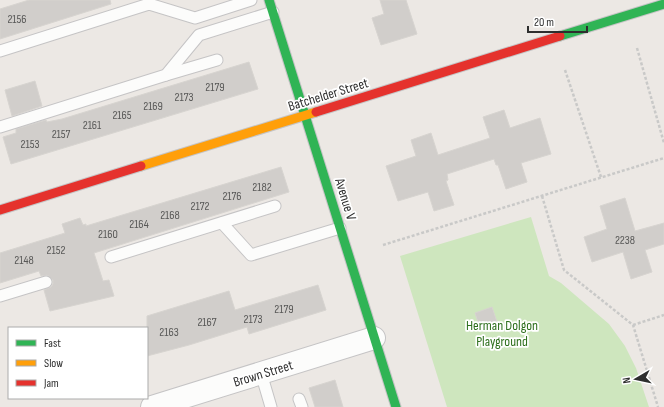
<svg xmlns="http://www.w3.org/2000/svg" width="664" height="407" viewBox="0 0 664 407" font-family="'Sofia Sans Condensed',sans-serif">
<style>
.park{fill:#cee6be}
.building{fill:#d1cecb;stroke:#d7d4d0}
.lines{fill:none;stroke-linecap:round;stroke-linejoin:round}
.lane-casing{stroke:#c5c4c5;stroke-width:13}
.street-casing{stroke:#c5c4c5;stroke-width:24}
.fast-casing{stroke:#c5c4c5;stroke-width:11}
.slow-casing{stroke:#c5c4c5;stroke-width:11}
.jam-casing{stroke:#c5c4c5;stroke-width:11}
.path{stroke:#c9c9c8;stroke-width:2.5;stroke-dasharray:3 2;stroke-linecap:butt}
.lane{stroke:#fcfcfb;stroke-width:11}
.street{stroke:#fcfcfb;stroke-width:22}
.fast{stroke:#30b455;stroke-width:9}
.slow{stroke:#ff9f0a;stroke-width:9}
.jam{stroke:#e5322d;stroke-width:9}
.labels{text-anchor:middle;stroke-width:3.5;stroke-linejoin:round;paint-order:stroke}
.number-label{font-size:12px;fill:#585857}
.street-label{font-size:14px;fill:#2e2e2e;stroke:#fff}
.park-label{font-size:14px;fill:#2c6e1b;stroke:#fff}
</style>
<rect width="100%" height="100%" fill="#ece8e4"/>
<path class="park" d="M531 217 549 276 561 283 609 324 625 346 636 368 649 407H447L400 256Z"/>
<g class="building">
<path d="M29 0H110L111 4 0 39V9Z"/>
<path d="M380 0H406L417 34 381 45 372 18 384 14Z"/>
<path d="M249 62 258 89 11 164 3 137 16 133V129L46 120 47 122 62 119Z"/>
<path d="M35 81 42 106 12 116 5 90Z"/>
<path d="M504 110 510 128 540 118 551 154 521 163 527 182 506 189 498 165H496L494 159 447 174 448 180 446 181 454 205 434 211 428 192 398 201 386 166 416 156 411 140 431 133 438 155 490 138 483 117Z"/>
<path d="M281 167 289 192 94 253 103 281 109 280 114 296 50 311 44 290 51 287 53 284V280L50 277 47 275 41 276 39 271 0 283V253L65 233 62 224 80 218 83 225 86 224V226Z"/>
<path d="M625 198 635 231 664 223V244L645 250 652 272 631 279 623 252 592 262 584 237 607 229 600 206Z"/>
<path d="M318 285 326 310 249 334 247 327 189 345 147 356V316L229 291 235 310Z"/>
<path d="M492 307 498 325 481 331 475 313Z"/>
<path d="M335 380 343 407H315L309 388Z"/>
</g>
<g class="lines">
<defs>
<g id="lane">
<path d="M0 51 149 4 195 18 251 0"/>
<path d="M166 75 217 60"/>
<path d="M0 127 166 75 199 35 273 12"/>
<path d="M222 223 251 255 340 228"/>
<path d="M111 257 275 206"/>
<path d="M0 296 46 282"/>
<path d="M261 373 271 407"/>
<path d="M299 399 302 407"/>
</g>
<path id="street" d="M152 407 374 338"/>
<g id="fast">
<path d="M269 0 396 407"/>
<path d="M560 36 664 4"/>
</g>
<path id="slow" d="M141 166 316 112"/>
<g id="jam">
<path d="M316 112 560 36"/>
<path d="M0 210 141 166"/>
</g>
</defs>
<use href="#lane" class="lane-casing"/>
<use href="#street" class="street-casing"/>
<use href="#fast" class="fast-casing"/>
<use href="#slow" class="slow-casing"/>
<use href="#jam" class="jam-casing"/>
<g class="path">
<path d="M637 48 664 143"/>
<path d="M565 70 601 177"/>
<path d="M542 196 564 270 633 325 658 407"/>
<path d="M383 245 664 158"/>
<path d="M633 325 664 315"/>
</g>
<use href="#lane" class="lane"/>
<use href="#street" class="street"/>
<use href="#fast" class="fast"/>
<use href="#slow" class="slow"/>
<use href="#jam" class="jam"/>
</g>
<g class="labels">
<g class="number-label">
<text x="17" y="23">2156</text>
<text x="215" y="91">2179</text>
<text x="184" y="101">2173</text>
<text x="153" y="110">2169</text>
<text x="122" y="119">2165</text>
<text x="92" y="129">2161</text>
<text x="61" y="138">2157</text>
<text x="30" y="148">2153</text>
<text x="262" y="191">2182</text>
<text x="232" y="200">2176</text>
<text x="200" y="210">2172</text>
<text x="170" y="219">2168</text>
<text x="139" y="228">2164</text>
<text x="108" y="238">2160</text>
<text x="625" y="244">2238</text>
<text x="56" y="254">2152</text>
<text x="24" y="264">2148</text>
<text x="284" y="313">2179</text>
<text x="253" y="323">2173</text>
<text x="207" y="326">2167</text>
<text x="169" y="336">2163</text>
</g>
<g class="street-label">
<text transform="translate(328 94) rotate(-17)" y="5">Batchelder Street</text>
<text transform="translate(346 199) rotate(73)" y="5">Avenue V</text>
<text transform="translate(263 373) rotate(-17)" y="5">Brown Street</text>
</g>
<g class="park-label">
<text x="502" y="330">Herman Dolgon<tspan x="502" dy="16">Playground</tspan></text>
</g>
</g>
<rect x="8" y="327" width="140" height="72" fill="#ffffff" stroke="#ababab"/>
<rect x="16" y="340" width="20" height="6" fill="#30b455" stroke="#ababab"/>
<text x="44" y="347" font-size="12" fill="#2e2e2e">Fast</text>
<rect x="16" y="360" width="20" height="6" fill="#ff9f0a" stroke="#ababab"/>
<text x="44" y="367" font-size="12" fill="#2e2e2e">Slow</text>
<rect x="16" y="380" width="20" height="6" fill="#e5322d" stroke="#ababab"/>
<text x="44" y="387" font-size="12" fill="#2e2e2e">Jam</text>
<g transform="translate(636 379) rotate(261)" stroke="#ffffff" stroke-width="3" paint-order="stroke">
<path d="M0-3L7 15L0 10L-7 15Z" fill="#2e2e2e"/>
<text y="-6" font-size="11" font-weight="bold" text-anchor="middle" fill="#2e2e2e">N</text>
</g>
<path d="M528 26v6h59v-6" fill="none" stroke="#2e2e2e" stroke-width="2"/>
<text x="534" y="26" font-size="12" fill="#2e2e2e" stroke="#ffffff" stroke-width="3" paint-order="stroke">20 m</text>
</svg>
